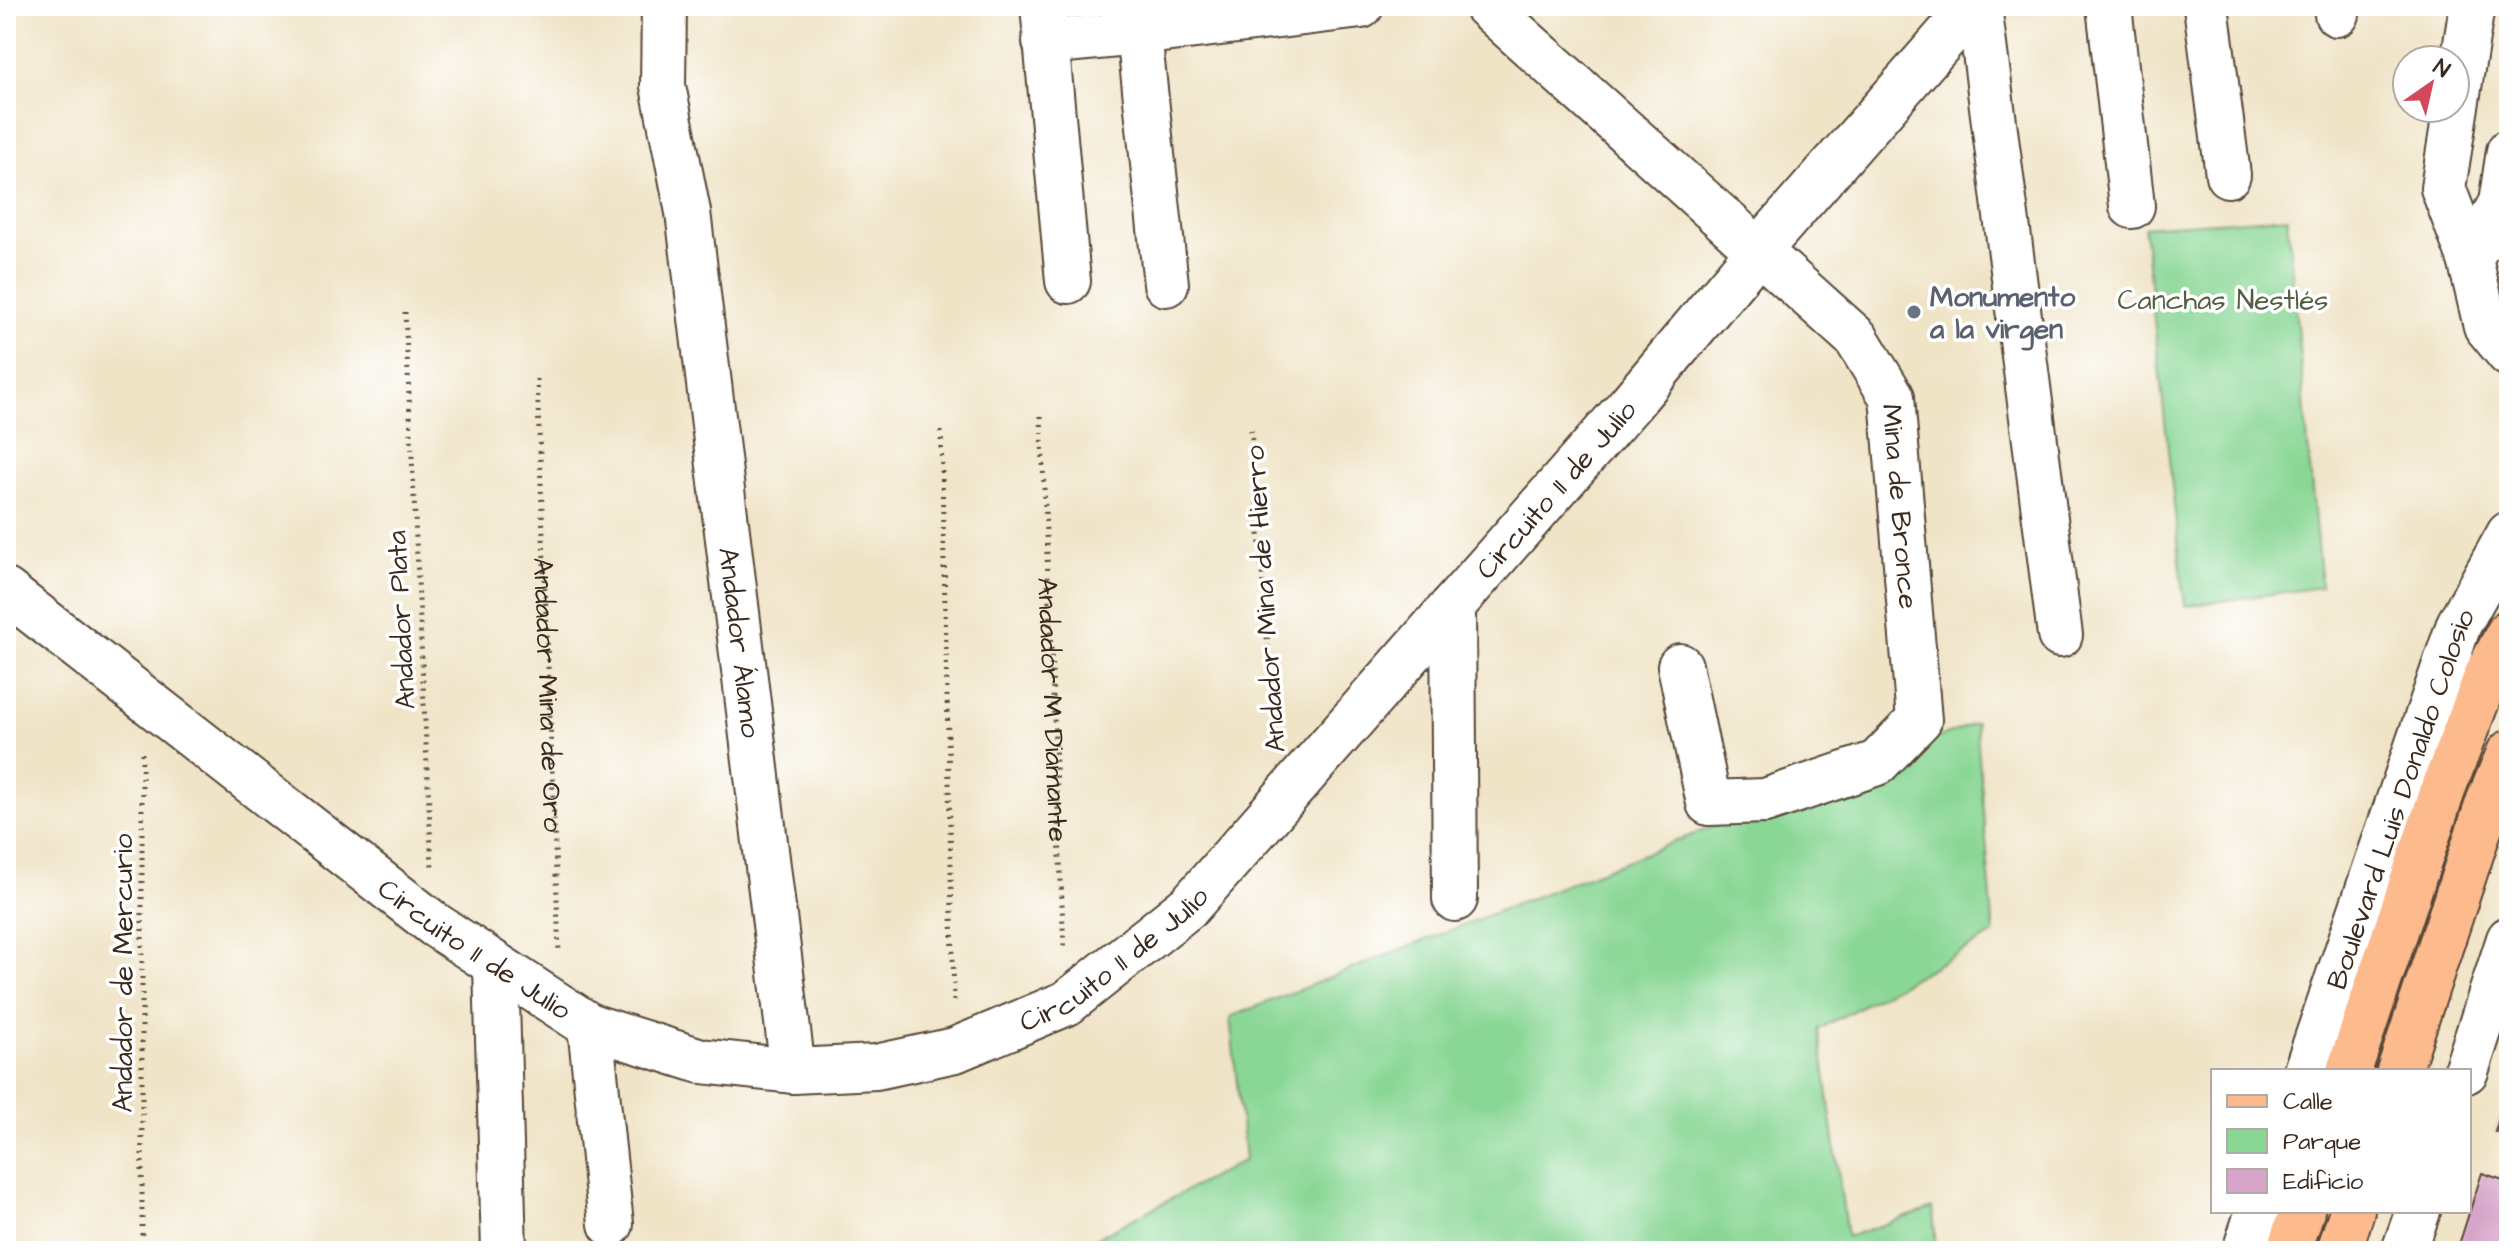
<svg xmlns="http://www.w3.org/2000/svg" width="2515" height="1257" viewBox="0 0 2515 1257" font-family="'Architects Daughter',sans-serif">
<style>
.green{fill:#8ad795;stroke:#62805a;stroke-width:2}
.building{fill:#d7a5c9}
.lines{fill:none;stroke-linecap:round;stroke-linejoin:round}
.minor-casing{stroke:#564637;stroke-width:48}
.major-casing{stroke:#564637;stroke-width:48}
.path{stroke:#564637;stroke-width:5;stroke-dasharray:2 6;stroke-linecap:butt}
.minor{stroke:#fff;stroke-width:44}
.major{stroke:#fcba8d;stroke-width:44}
.worship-dot{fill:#6b7280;stroke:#fff;stroke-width:3}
.labels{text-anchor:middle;stroke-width:7;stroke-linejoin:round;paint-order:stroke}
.worship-label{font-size:28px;font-weight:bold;fill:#5b616d;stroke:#fff;text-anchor:start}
.park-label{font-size:28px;fill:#535e42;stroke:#fff}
.street-label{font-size:28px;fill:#3b2a1e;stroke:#fff}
</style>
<rect width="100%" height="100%" fill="#fff"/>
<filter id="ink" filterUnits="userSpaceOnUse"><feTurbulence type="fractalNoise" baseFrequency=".0125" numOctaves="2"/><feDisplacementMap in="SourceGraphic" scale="16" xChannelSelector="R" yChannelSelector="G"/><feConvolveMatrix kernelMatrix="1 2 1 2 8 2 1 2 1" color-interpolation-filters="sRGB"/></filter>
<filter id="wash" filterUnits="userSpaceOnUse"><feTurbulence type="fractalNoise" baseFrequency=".006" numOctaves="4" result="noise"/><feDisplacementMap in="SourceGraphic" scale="32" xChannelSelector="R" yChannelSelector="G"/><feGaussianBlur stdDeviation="1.8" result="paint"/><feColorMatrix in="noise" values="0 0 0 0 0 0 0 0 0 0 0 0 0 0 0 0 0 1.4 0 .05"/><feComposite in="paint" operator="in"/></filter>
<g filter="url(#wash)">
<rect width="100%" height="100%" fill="#f0e4c7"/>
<g class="green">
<path d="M2287 217 2321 587 2185 606 2144 227Z"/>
<path d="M1976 723 1994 934 1819 1029 1847 1237 1933 1208 1936 1251H1072L1245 1160 1230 1017Z"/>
</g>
<g id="blocks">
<g class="building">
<path d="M2508 1091 2509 1129 2495 1132Z"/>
<path d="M2482 1173 2509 1182V1251H2457Z"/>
</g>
</g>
</g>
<g filter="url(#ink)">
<use href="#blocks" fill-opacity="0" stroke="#564637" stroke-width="2"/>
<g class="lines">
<defs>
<g id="minor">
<path id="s3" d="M664 6 663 86 688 212 793 1071"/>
<path d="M1043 6 1068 281"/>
<path d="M1136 6 1166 284"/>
<path id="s4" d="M1486 6 1856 338 1892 397 1919 720 1877 763 1765 801 1709 803 1680 666"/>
<path d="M1979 6 2060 635"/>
<path d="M2109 6 2132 206"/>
<path d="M2206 6 2228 175"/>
<path d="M2336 6 2337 14"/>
<path d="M2472 6 2443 188 2470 259 2486 326 2509 354"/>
<path d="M1045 42 1138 33 1361 6"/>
<path d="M2470 259 2501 203 2509 151"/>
<path id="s5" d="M6 591 435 925 590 1026 701 1061 793 1071 876 1067 955 1050 1067 1003 1189 906 1631 403 1759 250 1973 6"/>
<path d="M1453 606 1455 899"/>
<path d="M496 966 504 1251"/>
<path d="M590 1026 611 1224"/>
<path id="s6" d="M2306 1071 2459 624 2509 534"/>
<path d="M2466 1071 2509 939"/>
<path d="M2245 1251 2258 1211"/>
<path d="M2404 1251 2418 1211"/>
</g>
<g id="major">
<path d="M2349 1071 2445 784 2488 672 2509 632"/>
<path d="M2399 1071 2489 800 2509 753"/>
<path d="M2289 1251 2302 1211"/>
<path d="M2339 1251 2352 1211"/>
</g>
</defs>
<use href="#minor" class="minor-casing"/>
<use href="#major" class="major-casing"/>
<g class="path">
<path d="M405 312 432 868"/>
<path id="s1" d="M537 379 559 952"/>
<path id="s2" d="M1041 416 1064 950"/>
<path d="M1251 430 1275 739"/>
<path d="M941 431 954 1001"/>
<path d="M142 753V1251"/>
</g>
<use href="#minor" class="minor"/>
<use href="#major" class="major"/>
</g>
</g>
<circle class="worship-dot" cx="1914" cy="312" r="8"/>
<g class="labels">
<g class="worship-label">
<text x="1930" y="306">Monumento<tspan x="1930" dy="32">a la virgen</tspan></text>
</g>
<g class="park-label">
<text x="2223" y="309">Canchas Nestlés</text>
</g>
<g class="street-label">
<text dy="10" stroke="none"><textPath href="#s5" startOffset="1934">Circuito 11 de Julio</textPath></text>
<text dy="10" stroke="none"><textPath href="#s4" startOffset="676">Mina de Bronce</textPath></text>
<text transform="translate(1264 599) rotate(-94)" y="10">Andador Mina de Hierro</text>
<text transform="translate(400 620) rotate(-93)" y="10">Andador Plata</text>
<text dy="10" stroke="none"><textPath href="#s3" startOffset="642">Andador Álamo</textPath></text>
<text dy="10" stroke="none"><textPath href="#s1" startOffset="316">Andador Mina de Oro</textPath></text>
<text dy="10" stroke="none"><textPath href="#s2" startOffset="294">Andador M Diamante</textPath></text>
<text dy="10" stroke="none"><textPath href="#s6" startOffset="288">Boulevard Luis Donaldo Colosio</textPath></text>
<text dy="10" stroke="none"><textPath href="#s5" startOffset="590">Circuito 11 de Julio</textPath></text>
<text dy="10" stroke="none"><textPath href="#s5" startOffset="1286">Circuito 11 de Julio</textPath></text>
<text transform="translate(122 973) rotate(-90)" y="10">Andador de Mercurio</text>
</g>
</g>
<rect width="2515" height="1257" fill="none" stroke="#fff" stroke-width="32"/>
<rect x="2211" y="1069" width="260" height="144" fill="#ffffff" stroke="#b1aaa5" stroke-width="2"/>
<rect x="2227" y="1095" width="40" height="12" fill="#fcba8d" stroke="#b1aaa5" stroke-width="2"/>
<text x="2283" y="1109" font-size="24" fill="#3b2a1e">Calle</text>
<rect x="2227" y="1129" width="40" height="24" fill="#8ad795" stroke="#b1aaa5" stroke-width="2"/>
<text x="2283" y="1149" font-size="24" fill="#3b2a1e">Parque</text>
<rect x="2227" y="1169" width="40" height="24" fill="#d7a5c9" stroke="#b1aaa5" stroke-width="2"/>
<text x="2283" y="1189" font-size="24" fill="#3b2a1e">Edificio</text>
<g transform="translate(2431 84) rotate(34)"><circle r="38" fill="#ffffff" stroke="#b1aaa5" stroke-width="2"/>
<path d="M0-6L14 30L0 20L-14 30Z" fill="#d1495b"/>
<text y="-12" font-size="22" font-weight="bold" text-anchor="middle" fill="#3b2a1e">N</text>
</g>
</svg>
